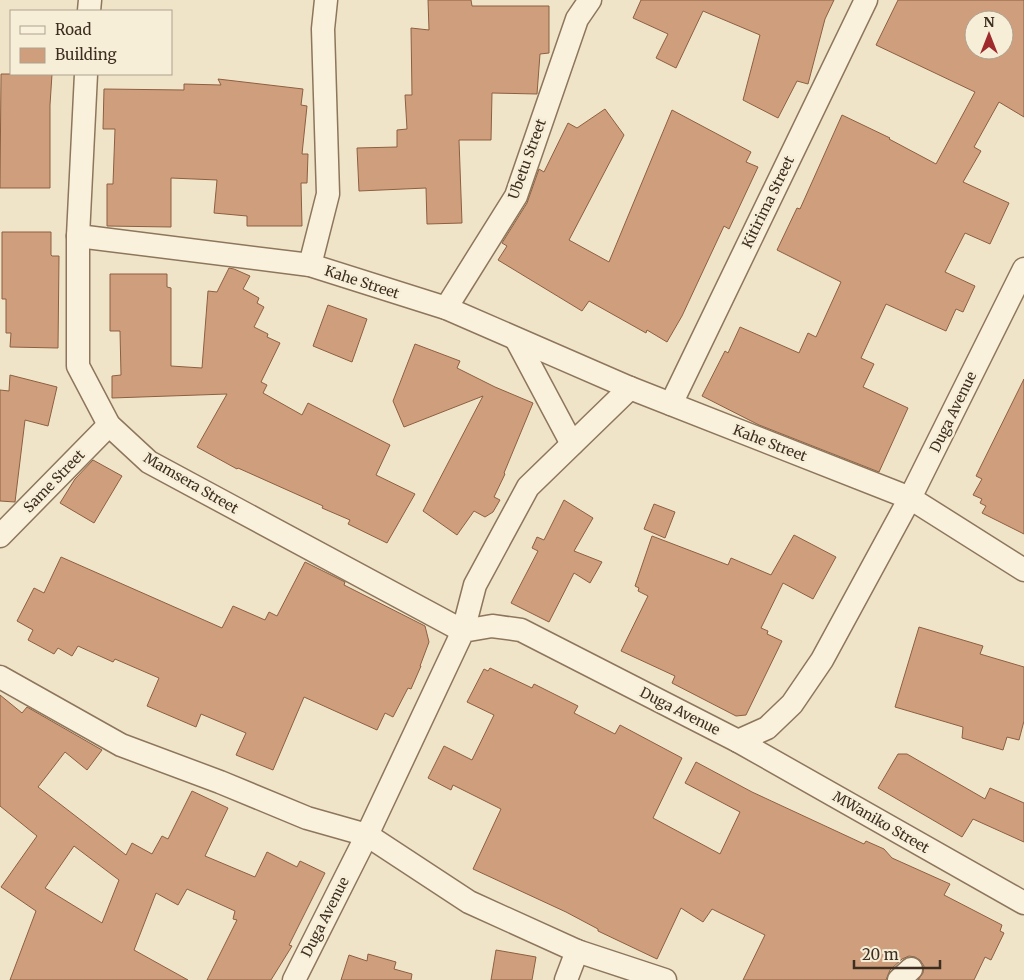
<svg xmlns="http://www.w3.org/2000/svg" width="1024" height="980" viewBox="0 0 1024 980" font-family="Merriweather,serif">
<style>
.building{fill:#cf9f7d;stroke:#8d5f41;fill-rule:evenodd}
.lines{fill:none;stroke-linecap:round;stroke-linejoin:round}
.minor-casing{stroke:#8d765c;stroke-width:25}
.minor{stroke:#faf1dc;stroke-width:22}
.labels{text-anchor:middle;stroke-width:5;stroke-linejoin:round;paint-order:stroke}
.street-label{font-size:14px;fill:#3d2e20;stroke:#f7eed8}
</style>
<rect width="100%" height="100%" fill="#f0e4c8"/>
<g class="building">
<path d="M428 0H471L472 6H549V53L540 54 537 94 492 93 491 140H459L462 223 427 224 426 188 359 191 357 148 397 147V130L407 129 405 95H412L411 28 429 30Z"/>
<path d="M641 0H834L825 19 808 84 797 81 778 118 743 100 760 35 703 11 676 68 656 58 668 34 633 18Z"/>
<path d="M898 0H1024V117L999 102 974 147 981 151 963 182 1009 203 990 244 965 233 945 272 975 286 963 312 956 309 946 331 886 304 861 358 874 364 863 387 908 408 879 472 759 425 702 396 725 351 728 353 740 327 799 353 808 333 816 337 841 282 777 250 797 208 800 209 842 115 890 138 889 139 936 164 975 92 876 45ZM974 20H1004V50H974Z"/>
<path d="M1 74H52L50 105V188H0Z"/>
<path d="M218 79 303 89 301 105 307 106 302 154H308L307 183H301L302 226H247V216L214 213 217 180 171 178V227L107 226V184H113L115 129H103L104 89 184 90V84L221 85Z"/>
<path d="M605 109 624 135 569 240 609 262 672 110 751 152 746 162 758 167 729 229 724 226 682 316 667 342 647 330 646 333 589 301 582 311 498 260 507 246 502 243 527 203 539 169 544 172 568 123 577 128Z"/>
<path d="M2 232H51V255L52 256H59L58 348 10 347 11 333H6V299H2Z"/>
<path d="M229 268 234 269 250 276 243 289 259 298 257 303 264 307 254 327 268 334 267 337 280 343 261 382 267 385 263 393 302 415 308 403 390 445 376 475 415 494 387 543 348 524 350 520 322 508 323 506 238 468 237 469 197 447 227 394 112 398V376L121 375 120 331H110V274H167V287L171 288V366L202 368 208 291 217 292Z"/>
<path d="M328 305 367 319 352 362 313 346Z"/>
<path d="M415 344 460 361 457 368 495 387 533 403 504 473 505 474 494 497 500 500 493 512 485 517 474 511 457 535 423 511 483 396 404 427 393 401Z"/>
<path d="M10 375 57 387 48 426 25 420 15 502 0 501V390L9 391Z"/>
<path d="M1024 379V534L982 513 986 506 980 503 982 499 973 495 982 479 976 476Z"/>
<path d="M93 460 122 476 94 523 60 503 75 479Z"/>
<path d="M564 500 593 518 574 551 602 562 590 583 574 573 549 622 511 603 538 551 532 548 537 537 544 540Z"/>
<path d="M654 504 675 512 665 538 644 529Z"/>
<path d="M794 535 836 557 813 599 783 583 761 628 768 631 767 634 782 641 746 715 736 716 672 683 675 676 621 651 648 596 638 591 639 588 635 586 652 536 728 565 731 558 771 575Z"/>
<path d="M61 557 222 628 233 606 265 620 269 612 277 616 305 562 345 582 344 585 425 626 429 642 420 666H421L411 689 408 688 393 717 385 713 377 730 304 697 273 770 236 755 246 733 201 714 196 727 147 706 159 678 115 659 113 662 78 646 72 656 58 648 54 654 28 640 33 630 17 621 34 588 44 593Z"/>
<path d="M919 627 983 646 980 654 1024 667V721L1019 740 1007 737 1003 750 962 738 963 727 895 707Z"/>
<path d="M490 668 532 688 534 684 578 706 574 713 615 734 620 725 682 758 653 818 720 854 740 812 685 783 696 762 752 792 864 844 866 841 884 849 892 858 950 884 944 895 1002 925 1000 931 1004 933 991 960 985 957 974 980H918L923 973 924 966 920 960 915 957 909 956 902 959 890 970 886 980H743L765 935 712 909 703 922 681 908 657 959 598 931V929L566 912 473 869 501 809 453 785 451 790 428 778 444 746 472 760 494 715 467 702 484 669 488 671Z"/>
<path d="M0 695 22 713 27 707 102 750 87 770 65 752 38 787 126 855 132 843 152 854 162 836 168 839 192 791 228 808 205 856 255 877 267 852 297 867 300 861 325 873 289 945 292 946 271 980H207L237 920 233 919 235 911 187 889 178 905 156 893 134 950 188 980H10L36 911 1 887 37 836 0 806ZM74 846 119 880 102 923 45 888Z"/>
<path d="M898 754H907L985 799 990 788 1024 803V842L973 819 962 837 878 788Z"/>
<path d="M496 950 536 957 532 980H491Z"/>
<path d="M368 954 396 962 394 969 412 974 411 980H341L349 955 367 961Z"/>
</g>
<g class="lines">
<defs>
<g id="minor">
<path d="M89 11 90 0"/>
<path d="M86 74 78 236V366L109 425 149 462 463 631 475 585 528 487 630 388 910 498 1024 570"/>
<path d="M78 236 310 265 446 308 630 388"/>
<path d="M310 265 328 194 323 29 326 0"/>
<path d="M446 308 516 196 577 19 590 0"/>
<path d="M516 339 572 444"/>
<path d="M671 404 866 0"/>
<path d="M0 536 109 425"/>
<path d="M0 677 121 745 220 782 307 818 367 835 469 902 577 951 665 980"/>
<path d="M738 741 1024 903"/>
<path d="M294 980 367 835 463 631 492 626 521 630 738 741 767 728 792 704 822 660 910 498 1024 269"/>
<path d="M566 980 577 951"/>
<path d="M899 980 911 969"/>
</g>
</defs>
<use href="#minor" class="minor-casing"/>
<use href="#minor" class="minor"/>
</g>
<g class="labels">
<g class="street-label">
<text transform="translate(527 159) rotate(-70)" y="5">Ubetu Street</text>
<text transform="translate(768 202) rotate(-64)" y="5">Kitirima Street</text>
<text transform="translate(362 282) rotate(18)" y="5">Kahe Street</text>
<text transform="translate(953 412) rotate(-64)" y="5">Duga Avenue</text>
<text transform="translate(770 443) rotate(21)" y="5">Kahe Street</text>
<text transform="translate(54 481) rotate(-46)" y="5">Same Street</text>
<text transform="translate(191 483) rotate(30)" y="5">Mamsera Street</text>
<text transform="translate(680 711) rotate(27)" y="5">Duga Avenue</text>
<text transform="translate(881 822) rotate(30)" y="5">MWaniko Street</text>
<text transform="translate(325 917) rotate(-63)" y="5">Duga Avenue</text>
</g>
</g>
<rect x="10" y="10" width="162" height="65" fill="#f7eed8" stroke="#ada18e"/>
<rect x="20" y="26" width="25" height="8" fill="#faf1dc" stroke="#ada18e"/>
<text x="55" y="35" font-size="15" fill="#3d2e20">Road</text>
<rect x="20" y="48" width="25" height="15" fill="#cf9f7d" stroke="#ada18e"/>
<text x="55" y="60" font-size="15" fill="#3d2e20">Building</text>
<g transform="translate(989 35)"><circle r="24" fill="#f7eed8" stroke="#ada18e"/>
<path d="M0-4L9 19L0 12L-9 19Z" fill="#9e2a2b"/>
<text y="-8" font-size="14" font-weight="bold" text-anchor="middle" fill="#3d2e20">N</text>
</g>
<path d="M854 960v8h86v-8" fill="none" stroke="#3d2e20" stroke-width="2.5"/>
<text x="862" y="960" font-size="15" fill="#3d2e20" stroke="#f7eed8" stroke-width="4" paint-order="stroke">20 m</text>
</svg>
